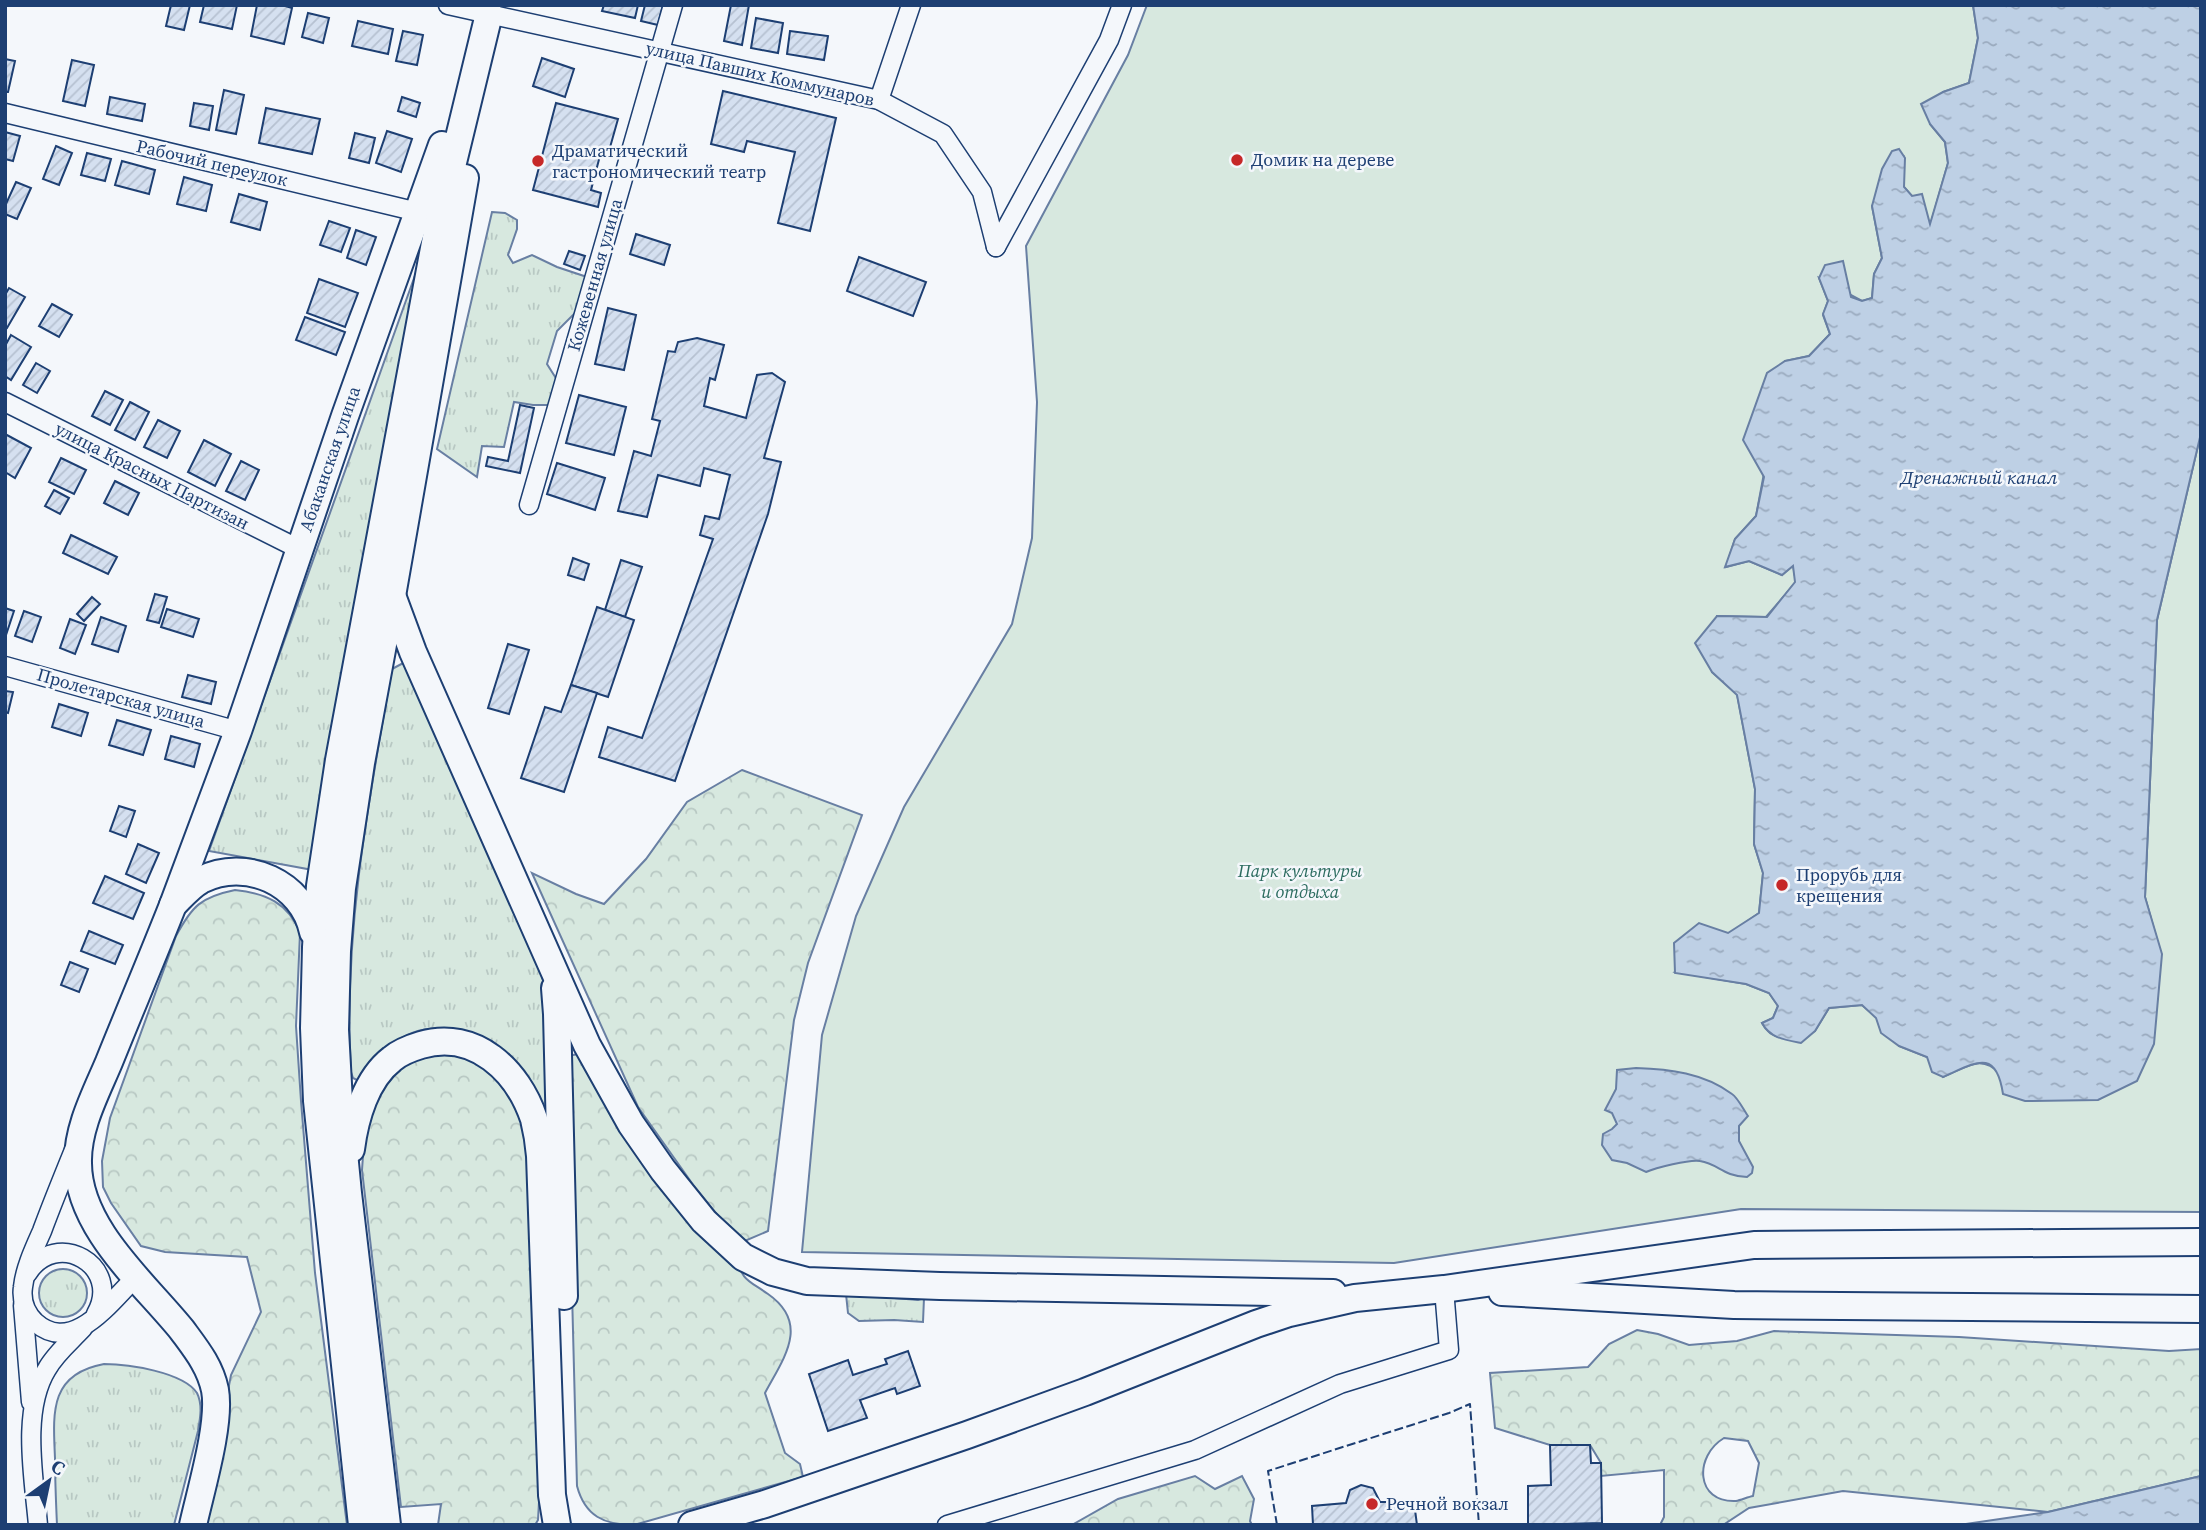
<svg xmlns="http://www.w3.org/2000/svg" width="2206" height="1530" viewBox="0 0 2206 1530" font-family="'Source Serif 4',serif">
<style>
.grass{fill:url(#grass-tufts);stroke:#687fa3;stroke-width:2}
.forest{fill:url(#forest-crowns);stroke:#687fa3;stroke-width:2;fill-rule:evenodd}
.green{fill:#d7e8df;stroke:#687fa3;stroke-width:2}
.water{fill:url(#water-ripples);stroke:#687fa3;stroke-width:2}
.building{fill:url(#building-hatch);stroke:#1d3f73;stroke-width:2}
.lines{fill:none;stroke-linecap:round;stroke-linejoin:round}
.minor-casing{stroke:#1d3f73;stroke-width:21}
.primary-casing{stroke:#1d3f73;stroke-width:30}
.minor{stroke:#f4f7fb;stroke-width:18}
.primary{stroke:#f4f7fb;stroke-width:26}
.fence{stroke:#1d3f73;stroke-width:2;stroke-dasharray:9 3.5;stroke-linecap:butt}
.poi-dot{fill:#c62828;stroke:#f4f7fb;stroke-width:2.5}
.labels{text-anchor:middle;stroke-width:5;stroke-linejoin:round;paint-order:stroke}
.street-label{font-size:18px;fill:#1d3f73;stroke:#f4f7fb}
.poi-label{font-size:18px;fill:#1d3f73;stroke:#f4f7fb;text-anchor:start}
.park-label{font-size:18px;font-style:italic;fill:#2c6c60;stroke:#f4f7fb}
.water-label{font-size:19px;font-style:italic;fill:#1d3f73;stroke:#f4f7fb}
</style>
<defs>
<pattern id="grass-tufts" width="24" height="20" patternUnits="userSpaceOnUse" patternTransform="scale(1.75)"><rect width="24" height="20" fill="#d7e8df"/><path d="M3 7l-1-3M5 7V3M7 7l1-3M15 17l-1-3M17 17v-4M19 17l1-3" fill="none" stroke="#b8c8c3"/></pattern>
<pattern id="forest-crowns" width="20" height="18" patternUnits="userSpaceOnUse" patternTransform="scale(1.75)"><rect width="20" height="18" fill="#d7e8df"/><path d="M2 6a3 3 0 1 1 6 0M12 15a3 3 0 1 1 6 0" fill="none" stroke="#b8c8c3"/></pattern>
<pattern id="water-ripples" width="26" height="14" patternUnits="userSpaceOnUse" patternTransform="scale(1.75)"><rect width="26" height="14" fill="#bed0e5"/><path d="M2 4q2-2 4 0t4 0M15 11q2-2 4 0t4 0" fill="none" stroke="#9aaabe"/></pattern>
<pattern id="building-hatch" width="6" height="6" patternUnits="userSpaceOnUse" patternTransform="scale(1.75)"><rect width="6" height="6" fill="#d5e0f0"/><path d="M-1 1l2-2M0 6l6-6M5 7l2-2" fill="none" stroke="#b6c1d1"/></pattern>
</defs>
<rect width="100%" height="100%" fill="#f4f7fb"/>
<g class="grass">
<path d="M492 212 505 213 517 220V229L508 255 513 263 532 255 557 267 590 278 584 304 557 331 547 364 559 383 550 405H533L514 402 504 447 482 446 477 477 437 449Z"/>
<path d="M418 267 313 870 209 851Z"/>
<path d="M407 661 540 970 545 987 555 1144 493 1045C464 1026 420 1020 392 1045 379 1055 369 1069 359 1081L353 1078 351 1072C343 936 368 803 392 669Z"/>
<circle cx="63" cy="1293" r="24"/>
<path d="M846 1294 918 1300 924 1298 923 1322 894 1320 859 1321 848 1313Z"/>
<path d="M104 1364C128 1364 183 1372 197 1393 203 1405 200 1419 198 1431L174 1525H57C56 1503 55 1480 55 1458 53 1413 49 1374 104 1364Z"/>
</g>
<g class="forest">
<path d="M742 770 862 815 808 963 794 1020 768 1231 740 1243 694 1186 638 1107 532 873 576 894 604 904 646 859 687 802Z"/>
<path d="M235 890C265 893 289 903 300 933L296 1026 301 1101 315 1273 347 1525H202L231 1375 261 1312 247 1257 165 1252 141 1246 111 1203 103 1187 102 1161 110 1118 176 936C192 906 201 897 235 890Z"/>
<path d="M442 1051 485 1065 516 1105 528 1137 533 1220 530 1252 535 1303V1408L540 1484 538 1520 535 1525H438L441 1504 401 1507 362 1170 365 1128 386 1080 415 1058Z"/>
<path d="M584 1053 734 1255C745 1283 745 1278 768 1294 811 1324 783 1359 765 1393L785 1453 800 1464 803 1477 634 1525C604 1525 585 1516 577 1486L566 1059 573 1055Z"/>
<path d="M1637 1330 1658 1334 1689 1345 1737 1341 1774 1331 1959 1337 2169 1351 2201 1349V1476L2048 1512 1843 1491 1749 1508 1723 1525H1660L1664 1517V1470L1601 1476V1463L1590 1445H1550L1495 1428 1490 1373 1588 1367 1609 1344ZM1724 1438 1748 1441 1759 1463 1753 1496C1748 1497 1741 1500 1736 1501 1695 1503 1694 1456 1724 1438Z"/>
<path d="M1195 1476 1215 1489 1242 1476 1254 1499 1250 1521 1252 1525H1072L1118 1499Z"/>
</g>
<path class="green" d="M1147 5H1973L1978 38 1969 83 1943 92 1930 124 1945 142 1948 163 1930 226 1912 196 1904 187V158L1872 206 1882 258 1874 274 1872 298 1862 301 1819 278 1828 301 1823 315 1830 334 1809 356 1785 361 1756 516 1735 539 1726 567 1749 561 1782 575 1793 565 1796 582 1766 617 1717 616 1712 672 1737 694 1755 789 1754 844 1763 873 1759 913 1675 972 1746 984 1769 993 1778 1006 1773 1018 1762 1023C1774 1046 1795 1036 1815 1031L1829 1008 1862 1005 1876 1017 1899 1046 1927 1057 1943 1077C1965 1068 1981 1053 2000 1074L2161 954 2145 897 2157 620 2201 433V1212L1741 1209 1394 1263 802 1252 822 1035 856 916 904 807 1012 624 1032 538 1037 402 1026 246 1128 55Z"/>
<g class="water">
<path d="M1973 5H2201V433L2157 620 2145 897 2162 954 2154 1044 2137 1081 2098 1100 2025 1101 2003 1094C1996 1047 1975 1063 1943 1077L1932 1072 1927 1057 1899 1046 1881 1033 1876 1018 1862 1005 1829 1008 1815 1031 1801 1043C1785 1040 1770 1038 1762 1023L1773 1018 1778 1006 1769 993 1746 984 1675 973 1674 943 1699 923 1728 933 1759 913 1763 873 1754 844 1755 789 1737 695 1712 672 1695 643 1717 616 1767 617 1795 582 1793 566 1782 575 1749 561 1725 567 1735 539 1756 516 1764 477 1743 440 1767 373 1785 361 1809 356 1830 334 1823 314 1828 301 1819 278 1825 265 1843 261 1851 297 1862 301 1872 298 1874 274 1882 258 1872 206 1882 169 1892 151 1899 149 1905 158 1904 187 1912 196 1922 194 1930 224 1948 163 1945 142 1930 124 1921 104 1943 92 1969 83 1978 38Z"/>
<path d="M1636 1068C1669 1069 1704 1073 1732 1094 1738 1098 1743 1109 1748 1116L1739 1126V1141L1753 1167 1752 1173 1747 1177C1722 1176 1719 1164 1700 1161 1690 1159 1655 1168 1646 1172L1627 1163 1612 1160 1602 1145 1603 1134 1612 1129 1617 1124 1612 1113 1605 1110 1616 1089 1617 1070Z"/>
<path d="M2201 1476V1525H1959L2048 1512Z"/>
</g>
<g class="building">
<path d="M171 5H190L184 30 166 26Z"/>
<path d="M204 5H237L232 29 200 22Z"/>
<path d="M257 5H282L292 8 284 44 251 36Z"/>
<path d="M604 5H638L635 18 602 11Z"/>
<path d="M645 5H663L658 25 641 21Z"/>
<path d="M731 5H749L742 45 724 41Z"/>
<path d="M308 13 329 18 323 43 302 37Z"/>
<path d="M756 18 783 23 778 53 751 48Z"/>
<path d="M358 21 393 29 388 54 352 46Z"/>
<path d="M403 31 423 35 417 65 396 61Z"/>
<path d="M790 31 828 36 824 60 787 54Z"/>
<path d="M542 58 574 69 565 97 533 86Z"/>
<path d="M5 59 15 61 8 92H5Z"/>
<path d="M72 60 94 65 85 106 63 101Z"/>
<path d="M224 90 244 95 236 134 216 130Z"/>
<path d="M723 91 836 118 810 231 778 223 795 152 747 141 744 152 711 144Z"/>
<path d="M110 97 145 104 142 121 107 114Z"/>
<path d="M402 97 420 103 416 117 398 111Z"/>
<path d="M194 103 213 106 209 130 190 126Z"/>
<path d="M556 103 618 119 609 151 602 148 591 190 601 193 598 207 533 190Z"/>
<path d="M266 108 320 119 312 154 259 143Z"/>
<path d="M387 131 412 139 401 172 376 163Z"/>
<path d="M5 132 20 136 13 161 5 159Z"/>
<path d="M355 133 375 138 369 163 349 158Z"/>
<path d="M56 146 72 153 59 185 43 179Z"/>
<path d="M87 153 111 159 105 181 81 175Z"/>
<path d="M122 161 155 170 149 194 115 185Z"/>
<path d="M184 177 212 185 206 211 177 204Z"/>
<path d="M16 182 31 188 17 219 5 214V206Z"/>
<path d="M239 194 267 202 260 230 231 222Z"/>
<path d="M329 221 350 228 341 252 320 245Z"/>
<path d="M356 230 376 237 366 265 347 258Z"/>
<path d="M636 234 670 245 664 265 630 254Z"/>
<path d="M569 251 585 256 580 270 564 264Z"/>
<path d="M859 257 926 282 913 316 847 291Z"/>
<path d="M319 279 358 293 345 327 307 313Z"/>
<path d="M9 288 25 297 7 328 5 327V295Z"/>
<path d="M52 304 72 315 59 337 39 326Z"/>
<path d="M608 308 636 315 624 370 595 364Z"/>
<path d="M305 317 345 332 336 355 296 340Z"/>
<path d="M11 335 31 347 11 380 5 376V346Z"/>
<path d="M697 338 724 345 715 380 710 378 704 406 746 418 757 375 772 373 785 382 764 458 781 462 768 514 675 781 599 757 608 727 642 738 713 539 700 535 705 516 719 519 730 475 704 468 700 486 658 475 647 517 618 511 634 451 651 456 660 421 652 419 668 351 675 352 678 342Z"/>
<path d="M36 363 50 371 37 393 23 385Z"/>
<path d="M105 391 123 400 110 425 92 416Z"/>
<path d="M579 395 626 407 614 455 566 443Z"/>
<path d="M130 402 149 412 135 440 115 430Z"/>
<path d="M520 405 534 408 520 473 486 466 488 457 508 461Z"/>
<path d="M158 420 180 431 167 458 144 447Z"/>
<path d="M5 434 31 448 15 478 5 472Z"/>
<path d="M204 440 231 454 215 486 188 472Z"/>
<path d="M61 458 86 470 74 494 49 482Z"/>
<path d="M241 461 259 470 245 500 226 491Z"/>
<path d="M557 463 605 478 595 510 547 494Z"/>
<path d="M115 481 139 493 128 515 104 503Z"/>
<path d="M54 490 69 498 60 514 45 506Z"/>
<path d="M71 535 117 557 108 574 63 553Z"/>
<path d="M573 558 589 564 584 580 568 575Z"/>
<path d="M621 560 642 567 625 617 605 610Z"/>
<path d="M155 594 167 597 159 623 147 620Z"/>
<path d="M92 597 100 604 84 621 77 614Z"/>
<path d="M597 607 634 620 608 697 571 685Z"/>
<path d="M5 608 14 611 6 635H5Z"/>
<path d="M167 609 199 619 193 637 161 627Z"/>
<path d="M24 611 41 617 32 642 15 636Z"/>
<path d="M101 617 126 626 118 652 92 644Z"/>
<path d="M70 619 86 625 75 654 60 648Z"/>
<path d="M508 644 529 650 509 714 488 708Z"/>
<path d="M188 675 216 682 211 704 182 697Z"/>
<path d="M571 685 597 693 564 792 521 778 545 707 561 712Z"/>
<path d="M5 691 13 692 8 713 5 712Z"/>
<path d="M59 704 88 713 81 736 52 727Z"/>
<path d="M117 720 151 730 143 755 109 745Z"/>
<path d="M171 736 200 744 194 767 165 759Z"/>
<path d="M119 806 135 811 126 837 110 831Z"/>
<path d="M138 844 159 853 146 883 126 874Z"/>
<path d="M105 876 144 893 133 919 93 903Z"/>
<path d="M89 931 123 945 115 964 81 951Z"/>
<path d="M70 962 88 969 79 992 61 985Z"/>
<path d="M908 1351 920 1386 897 1394 895 1388 860 1400 867 1418 828 1431 809 1374 848 1360 853 1375 887 1364 885 1359Z"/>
<path d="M1550 1445H1590L1591 1463H1601L1602 1523 1528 1525V1486L1551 1485Z"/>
<path d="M1361 1485 1373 1488 1380 1502H1414L1417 1525H1313L1312 1506 1346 1503 1350 1490Z"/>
</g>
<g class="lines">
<defs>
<g id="minor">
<path d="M448 5 879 100 943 134 982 192 996 247"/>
<path d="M879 100 911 5"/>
<path d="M5 113 418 212"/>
<path d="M996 247 1109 40 1122 5"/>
<path d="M5 402 299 549"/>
<path d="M529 505 673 5"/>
<path d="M5 666 238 731"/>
<path d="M74 1150C63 1177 52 1204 42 1231 34 1249 25 1268 23 1287 21 1300 26 1313 35 1322 73 1356 111 1301 136 1277"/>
<path d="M27 1274C56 1227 123 1266 96 1314"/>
<path d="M23 1305 31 1402"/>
<path d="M38 1525C34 1478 21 1411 47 1369 56 1353 71 1341 83 1328"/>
<path d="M947 1525 1195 1450 1340 1384 1449 1350 1444 1289"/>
</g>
<g id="primary">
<path d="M393 598 413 652 587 1045 631 1124 663 1170 704 1221 743 1257 773 1272 807 1281 940 1286 1333 1293"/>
<path d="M173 905 238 731 345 416 442 145"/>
<path d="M555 988 557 1014 564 1296"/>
<path d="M351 1149C355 1118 366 1079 392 1059 400 1052 411 1048 421 1045 475 1029 518 1071 534 1119 537 1131 539 1144 540 1156L552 1495 557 1525"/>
<path d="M1502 1292 1734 1305 2201 1309"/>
<path d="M193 1525C201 1489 221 1423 215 1390 210 1366 196 1349 182 1330 144 1283 78 1228 78 1163 77 1128 96 1093 109 1062 130 1010 152 958 173 905 182 896 190 886 201 880 246 857 303 883 313 932"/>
<path d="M362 1525 317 1101 314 1028 316 947 320 886 339 760 440 216 489 14"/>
<path d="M387 1525 348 1193 339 1102 335 1030 337 951 342 888 361 763 392 596 465 178"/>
<path d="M692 1525 765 1504 967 1435 1085 1392 1256 1324 1289 1313 1355 1298 1444 1289 1754 1245 2201 1242"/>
</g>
</defs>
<use href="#minor" class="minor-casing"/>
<use href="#primary" class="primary-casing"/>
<use href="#minor" class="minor"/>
<use href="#primary" class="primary"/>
<path class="fence" d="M1277 1525 1268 1471 1449 1413 1470 1404 1479 1525"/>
</g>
<g class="poi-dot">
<circle cx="1237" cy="160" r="7"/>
<circle cx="538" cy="161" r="7"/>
<circle cx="1782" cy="885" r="7"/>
<circle cx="1372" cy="1504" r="7"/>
</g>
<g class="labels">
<g class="street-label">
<text transform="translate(760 74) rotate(13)" y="6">улица Павших Коммунаров</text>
<text transform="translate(212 163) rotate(13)" y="6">Рабочий переулок</text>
<text transform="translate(595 275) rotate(-74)" y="6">Кожевенная улица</text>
<text transform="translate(330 459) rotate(-71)" y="6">Абаканская улица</text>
<text transform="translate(152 476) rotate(27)" y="6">улица Красных Партизан</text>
<text transform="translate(121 698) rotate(16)" y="6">Пролетарская улица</text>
</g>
<g class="poi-label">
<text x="552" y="157">Драматический<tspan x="552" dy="21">гастрономический театр</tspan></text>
<text x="1251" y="166">Домик на дереве</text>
<text x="1796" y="881">Прорубь для<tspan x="1796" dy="21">крещения</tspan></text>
<text x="1386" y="1510">Речной вокзал</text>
</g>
<g class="park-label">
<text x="1300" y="877">Парк культуры<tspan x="1300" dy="21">и отдыха</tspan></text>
</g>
<g class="water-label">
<text x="1979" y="484">Дренажный канал</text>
</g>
</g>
<rect width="2206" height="1530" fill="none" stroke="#1d3f73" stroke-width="14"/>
<g transform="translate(49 1481) rotate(33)" stroke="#f4f7fb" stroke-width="5" paint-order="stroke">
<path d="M0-5L12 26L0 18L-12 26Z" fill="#1d3f73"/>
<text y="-10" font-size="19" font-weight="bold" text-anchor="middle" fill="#1d3f73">С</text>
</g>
</svg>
